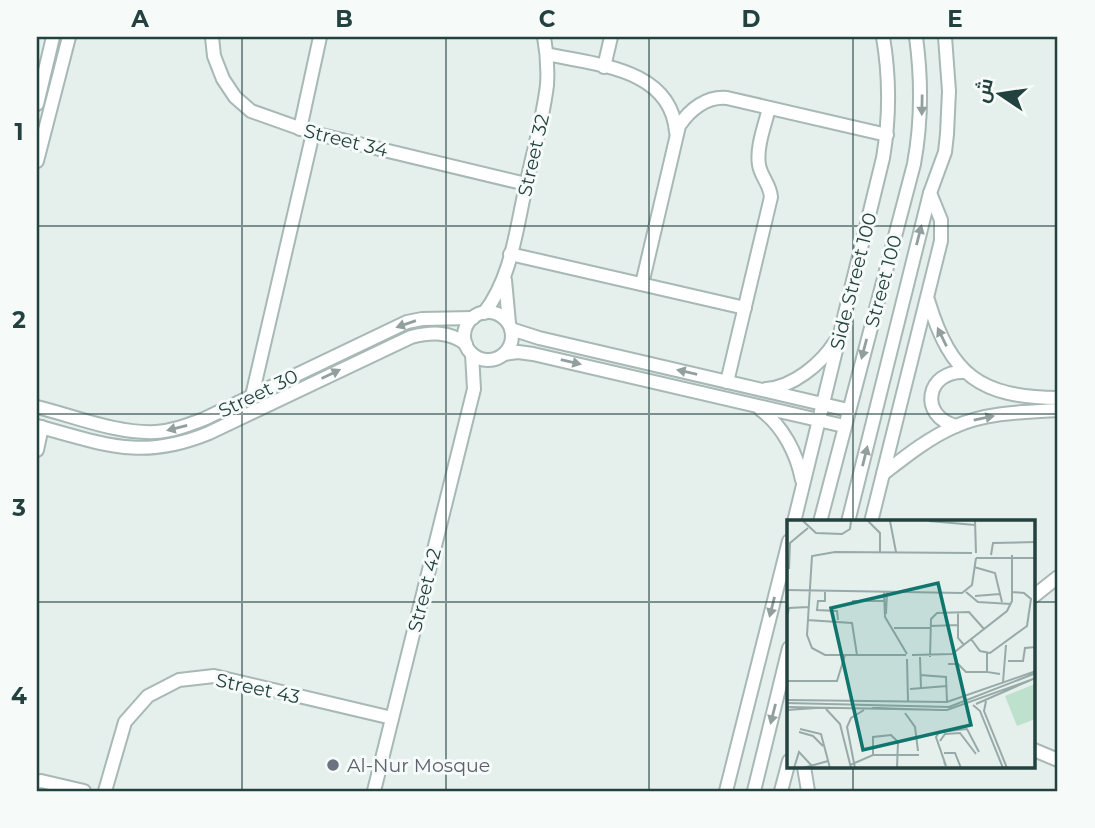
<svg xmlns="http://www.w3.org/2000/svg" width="1095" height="828" viewBox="0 0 1095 828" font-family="Montserrat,Cairo,sans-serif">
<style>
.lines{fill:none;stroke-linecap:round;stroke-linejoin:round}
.minor-casing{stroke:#a7b8b5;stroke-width:16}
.minor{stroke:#fff;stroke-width:12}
.oneway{fill:#91a09f}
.grid{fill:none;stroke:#23423f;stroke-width:2;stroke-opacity:0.55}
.worship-dot{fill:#6b7280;stroke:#f6fbf9;stroke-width:2.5}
.labels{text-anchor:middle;stroke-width:6;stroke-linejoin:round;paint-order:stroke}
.street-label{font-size:19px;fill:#23423f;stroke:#f6fbf9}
.worship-label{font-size:19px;fill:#5b616d;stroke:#f6fbf9;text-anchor:start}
.inset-road{fill:none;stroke:#97aaa7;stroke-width:2}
.view{fill:#0f766e;fill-opacity:0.15;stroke:#0f766e;stroke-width:3.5}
.inset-edge{fill:none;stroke:#23423f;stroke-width:3.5}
.neatline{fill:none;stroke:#23423f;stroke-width:2.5}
.grid-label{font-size:23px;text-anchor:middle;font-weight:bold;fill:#23423f}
</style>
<rect width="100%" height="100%" fill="#e5efec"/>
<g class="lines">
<defs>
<g id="minor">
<path d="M212 37 214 56 223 79 235 97 251 111 313 133 526 184"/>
<path d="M547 54C596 65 671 68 676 132"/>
<path d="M604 67 611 37"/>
<path d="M37 104 53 37"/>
<path d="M300 129 320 37"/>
<path d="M37 161 69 37"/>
<path d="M510 254 745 308"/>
<path d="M505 280 509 323"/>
<path d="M642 284 679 126C690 109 707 96 727 98L887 135"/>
<path d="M928 300C951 376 980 397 1058 398"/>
<circle cx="488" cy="336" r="24"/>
<path d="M484 313C512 277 516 229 526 186 533 152 543 119 547 85 548 69 547 53 544 37"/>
<path d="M511 329 539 338 848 410"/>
<path d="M504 354 518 352 533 354 844 426"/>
<path d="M727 382 771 197C770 184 761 177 759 165 756 147 765 125 769 108"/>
<path d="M766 389C793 387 821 364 835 342"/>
<path d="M252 396 313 133"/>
<path d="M37 407C74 416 117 434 156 432 173 431 188 425 204 419L407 322 422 319 473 318"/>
<path d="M761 410C783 426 797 454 802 480"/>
<path d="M37 426C104 444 141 461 209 433L411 337C431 332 449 331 466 344"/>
<path d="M956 426C918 416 926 370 965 372"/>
<path d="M37 450 42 427"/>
<path d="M883 474C906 456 930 437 956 426 988 412 1025 412 1058 410"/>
<path d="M794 522 883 158C890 116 890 78 883 37"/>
<path d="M820 522 914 164C922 120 922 81 916 37"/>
<path d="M848 522 930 193 945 152 947 134 949 91 945 37"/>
<path d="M871 522 941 241V220L930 193"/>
<path d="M1034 596 1058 577"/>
<path d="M1034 750 1058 760"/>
<path d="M804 767 808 791"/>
<path d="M37 782 41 781 84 791"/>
<path d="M105 791 125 722 148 696 179 680 214 676 392 718"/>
<path d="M374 791 474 389 472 354"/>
<path d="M726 791 789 541"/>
<path d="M754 791 789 648"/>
<path d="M781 791 789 761"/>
</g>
</defs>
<use href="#minor" class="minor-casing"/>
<use href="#minor" class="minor"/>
</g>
<defs><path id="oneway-solid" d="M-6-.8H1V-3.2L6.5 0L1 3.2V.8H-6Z" transform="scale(1.75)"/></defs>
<g class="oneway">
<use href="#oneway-solid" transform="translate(922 105) rotate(91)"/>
<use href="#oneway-solid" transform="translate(919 235) rotate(-76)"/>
<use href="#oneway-solid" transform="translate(406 324) rotate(161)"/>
<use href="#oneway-solid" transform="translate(942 337) rotate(-116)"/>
<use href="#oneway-solid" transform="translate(864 349) rotate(105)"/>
<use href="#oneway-solid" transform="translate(571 362) rotate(13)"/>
<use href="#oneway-solid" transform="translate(687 372) rotate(-167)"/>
<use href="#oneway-solid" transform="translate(331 374) rotate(-26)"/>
<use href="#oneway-solid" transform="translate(984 418) rotate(-12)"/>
<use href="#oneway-solid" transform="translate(177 428) rotate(166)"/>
<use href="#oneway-solid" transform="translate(865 456) rotate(-76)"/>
<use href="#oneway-solid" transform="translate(772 607) rotate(104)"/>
<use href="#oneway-solid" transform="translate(773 714) rotate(104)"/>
</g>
<path class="grid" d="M242 37V791M446 37V791M649 37V791M853 37V522M37 226H1058M37 414H1058M37 602H789M1034 602H1058M853 767V791"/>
<circle class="worship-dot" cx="333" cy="765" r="7"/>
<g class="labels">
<g class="street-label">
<text transform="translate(346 140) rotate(14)" y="7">Street 34</text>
<text transform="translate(533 155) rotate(-77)" y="7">Street 32</text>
<text transform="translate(853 281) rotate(-76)" y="7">Side Street 100</text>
<text transform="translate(883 281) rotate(-75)" y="7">Street 100</text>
<text transform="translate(258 393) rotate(-26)" y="7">Street 30</text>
<text transform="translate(424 590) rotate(-76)" y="7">Street 42</text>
<text transform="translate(258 688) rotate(12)" y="7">Street 43</text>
</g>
<g class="worship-label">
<text x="347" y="772">Al-Nur Mosque</text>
</g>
</g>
<g transform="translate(787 520)">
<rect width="248" height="248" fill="#e5efec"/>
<path d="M248 164V199L230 206 218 176Z" fill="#bde1cd"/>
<path class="inset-road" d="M16 1 29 13 55 14 63 9 64 1M81 1 93 13V32M103 1 109 32M142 1 188 5M188 1 189 33M204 35 206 23 249 22M189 38H249M187 47 208 53 215 82M2 49 3 23 21 8M0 70 175 73 185 65 189 38M38 71V81H31L30 90 50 91 51 100M97 72 98 97 120 134M179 72 191 82 224 84M188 76 213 74M65 81H97M171 92V118L177 125M99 94 100 71M0 96 2 88 21 87M20 100 65 103 70 135M143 106 171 105M107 108H143M184 119 193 131 203 133 240 106 244 79 237 73 225 72M200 133V152L213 154M119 135H38L25 128 20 115 25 36 48 32 185 33M125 135 165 134 220 91 225 81V35M133 137 134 169M143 137 144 99 150 93 182 92 197 109M120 139 121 182M221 141H236L238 128 249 127M161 144H171L179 152H200M133 155 159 157 160 182M0 161H50L58 135M216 162 219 125M123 169 160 166M0 180 160 182 249 151M199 181 197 191 220 248M0 183 162 187 249 153M189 184 246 159M186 185 193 191 216 248M0 187 160 190 249 158M85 188 154 190M39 189 53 204 64 248M0 190 29 188M118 193 128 207 131 231M13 209 34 214 43 248M12 212 26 216 36 226M153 221 158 214 173 213 189 234M157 233H168L174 248M86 235V217L104 215 111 222 110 248M157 242 159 246 149 217 152 212 180 209 192 232M63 245 86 235H132M7 248 12 232 25 246M16 248 41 241M68 248 60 207 64 198 77 190"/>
<path class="view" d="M151 63 184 205 76 230 44 88Z"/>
<rect width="248" height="248" class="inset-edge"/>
</g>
<rect width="1095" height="828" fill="none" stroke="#f6fbf9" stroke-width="77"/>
<g transform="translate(1000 94) rotate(283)" stroke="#f6fbf9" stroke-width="5" paint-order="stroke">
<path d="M0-5L12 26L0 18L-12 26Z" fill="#23423f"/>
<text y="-10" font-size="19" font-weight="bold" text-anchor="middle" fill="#23423f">ش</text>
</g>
<rect x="38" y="38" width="1018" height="752" class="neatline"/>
<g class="grid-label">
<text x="140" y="27">A</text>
<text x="344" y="27">B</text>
<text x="547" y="27">C</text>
<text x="751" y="27">D</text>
<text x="955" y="27">E</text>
<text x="19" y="140">1</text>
<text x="19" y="328">2</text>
<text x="19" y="516">3</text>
<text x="19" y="704">4</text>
</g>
</svg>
